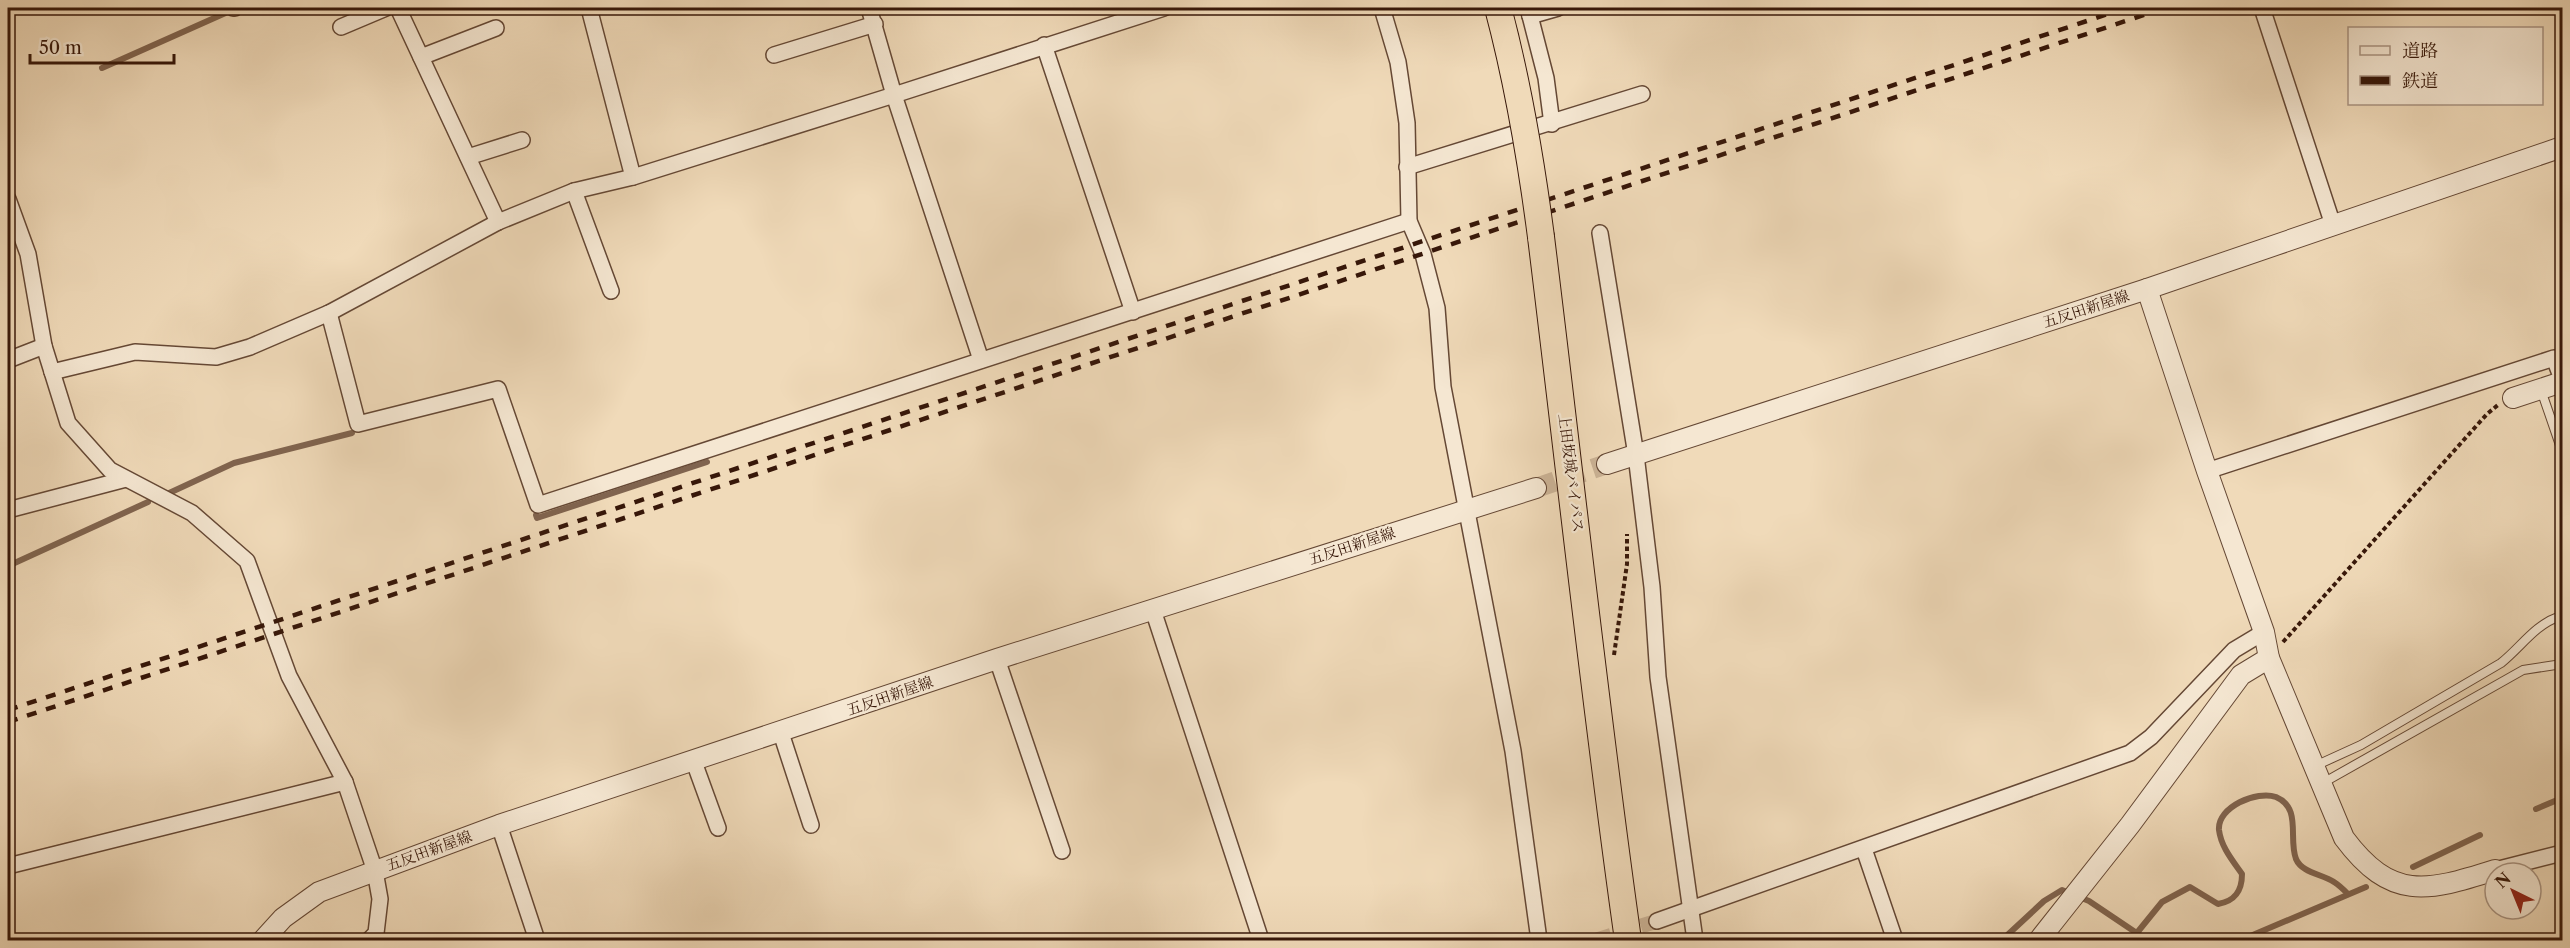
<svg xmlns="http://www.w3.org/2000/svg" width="2570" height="948" viewBox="0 0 2570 948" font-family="'Libre Caslon Text','Noto Serif JP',serif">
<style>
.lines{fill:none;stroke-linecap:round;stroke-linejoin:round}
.stream{stroke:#80644f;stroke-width:6}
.minor-tunnel{stroke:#cbb396;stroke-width:15;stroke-dasharray:15 8;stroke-linecap:butt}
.tertiary-tunnel{stroke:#cbb396;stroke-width:20;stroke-dasharray:20 10;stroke-linecap:butt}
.service-casing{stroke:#654835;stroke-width:10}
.minor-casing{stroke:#654835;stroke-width:18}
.tertiary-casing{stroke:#654835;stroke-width:22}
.trunk-casing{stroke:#371709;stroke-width:28}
.path{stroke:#371709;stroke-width:4;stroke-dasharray:4.5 3;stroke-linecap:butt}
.service{stroke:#f5e7d2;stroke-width:8}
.minor{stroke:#f5e7d2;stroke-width:15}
.tertiary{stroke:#f5e7d2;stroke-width:20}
.trunk{stroke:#f0dab9;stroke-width:26}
.rail{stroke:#371709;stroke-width:4.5;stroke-dasharray:10 10;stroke-linecap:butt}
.trunk-bridge-casing{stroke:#371709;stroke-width:28;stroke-linecap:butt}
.trunk-bridge{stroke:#f0dab9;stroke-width:26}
.labels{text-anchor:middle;stroke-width:4.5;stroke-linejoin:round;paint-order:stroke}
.street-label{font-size:15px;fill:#371709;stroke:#f5e7d2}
</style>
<rect width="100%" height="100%" fill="#f0dab9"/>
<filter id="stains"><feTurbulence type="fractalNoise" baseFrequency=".00333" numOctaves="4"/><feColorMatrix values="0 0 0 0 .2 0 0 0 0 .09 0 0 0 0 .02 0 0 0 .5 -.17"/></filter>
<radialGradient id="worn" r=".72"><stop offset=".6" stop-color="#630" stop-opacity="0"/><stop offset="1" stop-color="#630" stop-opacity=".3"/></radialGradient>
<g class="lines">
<g class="stream">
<path d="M102 68 230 11"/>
<path d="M167 494 234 463 352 433"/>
<path d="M536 515 537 518 707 462"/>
<path d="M8 566 148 502"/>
<path d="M2536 809 2562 798"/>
<path d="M2413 867 2480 835"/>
<path d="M2136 934 2162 902 2190 887 2218 904C2235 901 2242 891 2242 874 2233 861 2221 847 2219 830 2217 807 2257 790 2276 797 2302 808 2288 838 2296 859 2302 873 2322 874 2334 882 2339 885 2344 890 2348 894"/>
<path d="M2002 940 2044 901 2062 890 2089 901 2147 940"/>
<path d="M2241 940 2366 887"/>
</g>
<path class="minor-tunnel" d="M1597 940 1657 921"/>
<path class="tertiary-tunnel" d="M1536 488 1607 464"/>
<defs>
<g id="service">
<path d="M2541 390 2562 451"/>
<path d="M2315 766 2361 745 2501 663C2520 648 2535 625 2558 617L2562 619"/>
<path d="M2321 784 2523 670 2562 664"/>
</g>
<g id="minor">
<path d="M233 8H235"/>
<path d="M398 8 498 222"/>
<path d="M589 8 633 177"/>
<path d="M869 8 894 95 981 360"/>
<path d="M1382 8 1398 62 1407 123 1409 221 1423 254 1437 308 1443 387 1513 751 1539 940"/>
<path d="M1528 8 1546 78 1552 124"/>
<path d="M2262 8 2333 225"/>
<path d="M1530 16 1558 8"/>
<path d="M341 27 386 8"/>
<path d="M1044 45 1133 312"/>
<path d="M774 55 875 24"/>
<path d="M421 57 496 28"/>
<path d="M468 157 522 140"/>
<path d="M1407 167 1642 94"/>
<path d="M574 191 611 291"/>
<path d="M8 199 28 254 44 346 68 423 110 470 192 513 247 561 289 676 345 782 375 871 380 899 376 933 369 940"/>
<path d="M1600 233 1636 455 1652 587 1658 677 1695 940"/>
<path d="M329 313 358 424 498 389 538 505 1409 221"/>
<path d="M8 360 44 346"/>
<path d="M52 372 135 352 216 357 250 347 329 313 498 222 574 191 633 177 894 95 1164 8"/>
<path d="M2207 471 2554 358 2562 379"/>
<path d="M8 510 126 479"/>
<path d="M1153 610 1261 940"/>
<path d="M997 659 1062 851"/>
<path d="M781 733 811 825"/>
<path d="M694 762 718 828"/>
<path d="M499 825 537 940"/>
<path d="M1864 849 1895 940"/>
<path d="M8 866 345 782"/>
<path d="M2495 870 2562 853"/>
<path d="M1657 921 2130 753 2151 737 2234 650 2264 632"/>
</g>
<g id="tertiary">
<path d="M2147 289 2207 471 2264 632 2269 658 2344 838C2391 901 2426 892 2495 870"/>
<path d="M2513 398 2562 382"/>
<path d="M1607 464 2147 289 2562 147"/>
<path d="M263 940 283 918 319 892 499 825 997 659 1536 488"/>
<path d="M2039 940 2130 825 2241 675 2269 658"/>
</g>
<path id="trunk" d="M1541 237C1570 472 1595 707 1628 940"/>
</defs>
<use href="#service" class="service-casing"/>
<use href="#minor" class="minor-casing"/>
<use href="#tertiary" class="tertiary-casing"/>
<use href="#trunk" class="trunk-casing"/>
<g class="path">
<path d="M2283 642 2487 414 2498 405"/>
<path d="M1614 655 1627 564V534"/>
</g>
<use href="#service" class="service"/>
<use href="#minor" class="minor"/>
<use href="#tertiary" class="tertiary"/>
<use href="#trunk" class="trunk"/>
<g class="rail">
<path d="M8 710 2126 8"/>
<path d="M8 722 2165 8"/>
</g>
<defs>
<path id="trunk-bridge" d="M1498 8C1518 83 1531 160 1541 237"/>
</defs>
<use href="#trunk-bridge" class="trunk-bridge-casing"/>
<use href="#trunk-bridge" class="trunk-bridge"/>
</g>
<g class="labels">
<g class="street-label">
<text transform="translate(2086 309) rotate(-18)" y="5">五反田新屋線</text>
<text transform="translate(1571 473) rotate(83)" y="5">上田坂城バイパス</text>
<text transform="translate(1352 546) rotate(-18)" y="5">五反田新屋線</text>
<text transform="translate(890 696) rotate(-19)" y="5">五反田新屋線</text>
<text transform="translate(429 851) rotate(-20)" y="5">五反田新屋線</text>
</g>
</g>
<rect width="2570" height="948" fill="none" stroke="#f0dab9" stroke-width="30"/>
<rect x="9" y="9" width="2552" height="930" fill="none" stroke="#371709" stroke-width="3"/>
<rect x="15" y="15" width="2540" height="918" fill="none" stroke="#371709" stroke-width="1.5"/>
<rect x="2348" y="27" width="195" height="78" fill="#f5e7d2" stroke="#a99482" stroke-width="1.5"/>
<rect x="2360" y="46" width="30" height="9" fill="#f5e7d2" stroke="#a99482" stroke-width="1.5"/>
<text x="2402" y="57" font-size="18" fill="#371709">道路</text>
<rect x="2360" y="76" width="30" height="9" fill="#371709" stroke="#a99482" stroke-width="1.5"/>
<text x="2402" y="87" font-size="18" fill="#371709">鉄道</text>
<g transform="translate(2513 891) rotate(317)"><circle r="28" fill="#f5e7d2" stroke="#a99482" stroke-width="1.5"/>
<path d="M0-4.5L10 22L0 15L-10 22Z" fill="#8f2418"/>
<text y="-9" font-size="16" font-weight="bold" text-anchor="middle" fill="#371709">N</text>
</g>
<path d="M30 54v9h144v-9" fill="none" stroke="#371709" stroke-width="3"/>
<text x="39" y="54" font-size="18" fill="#371709" stroke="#f5e7d2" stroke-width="4.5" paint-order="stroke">50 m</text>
<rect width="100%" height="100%" filter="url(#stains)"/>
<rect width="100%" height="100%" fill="url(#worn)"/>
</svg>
